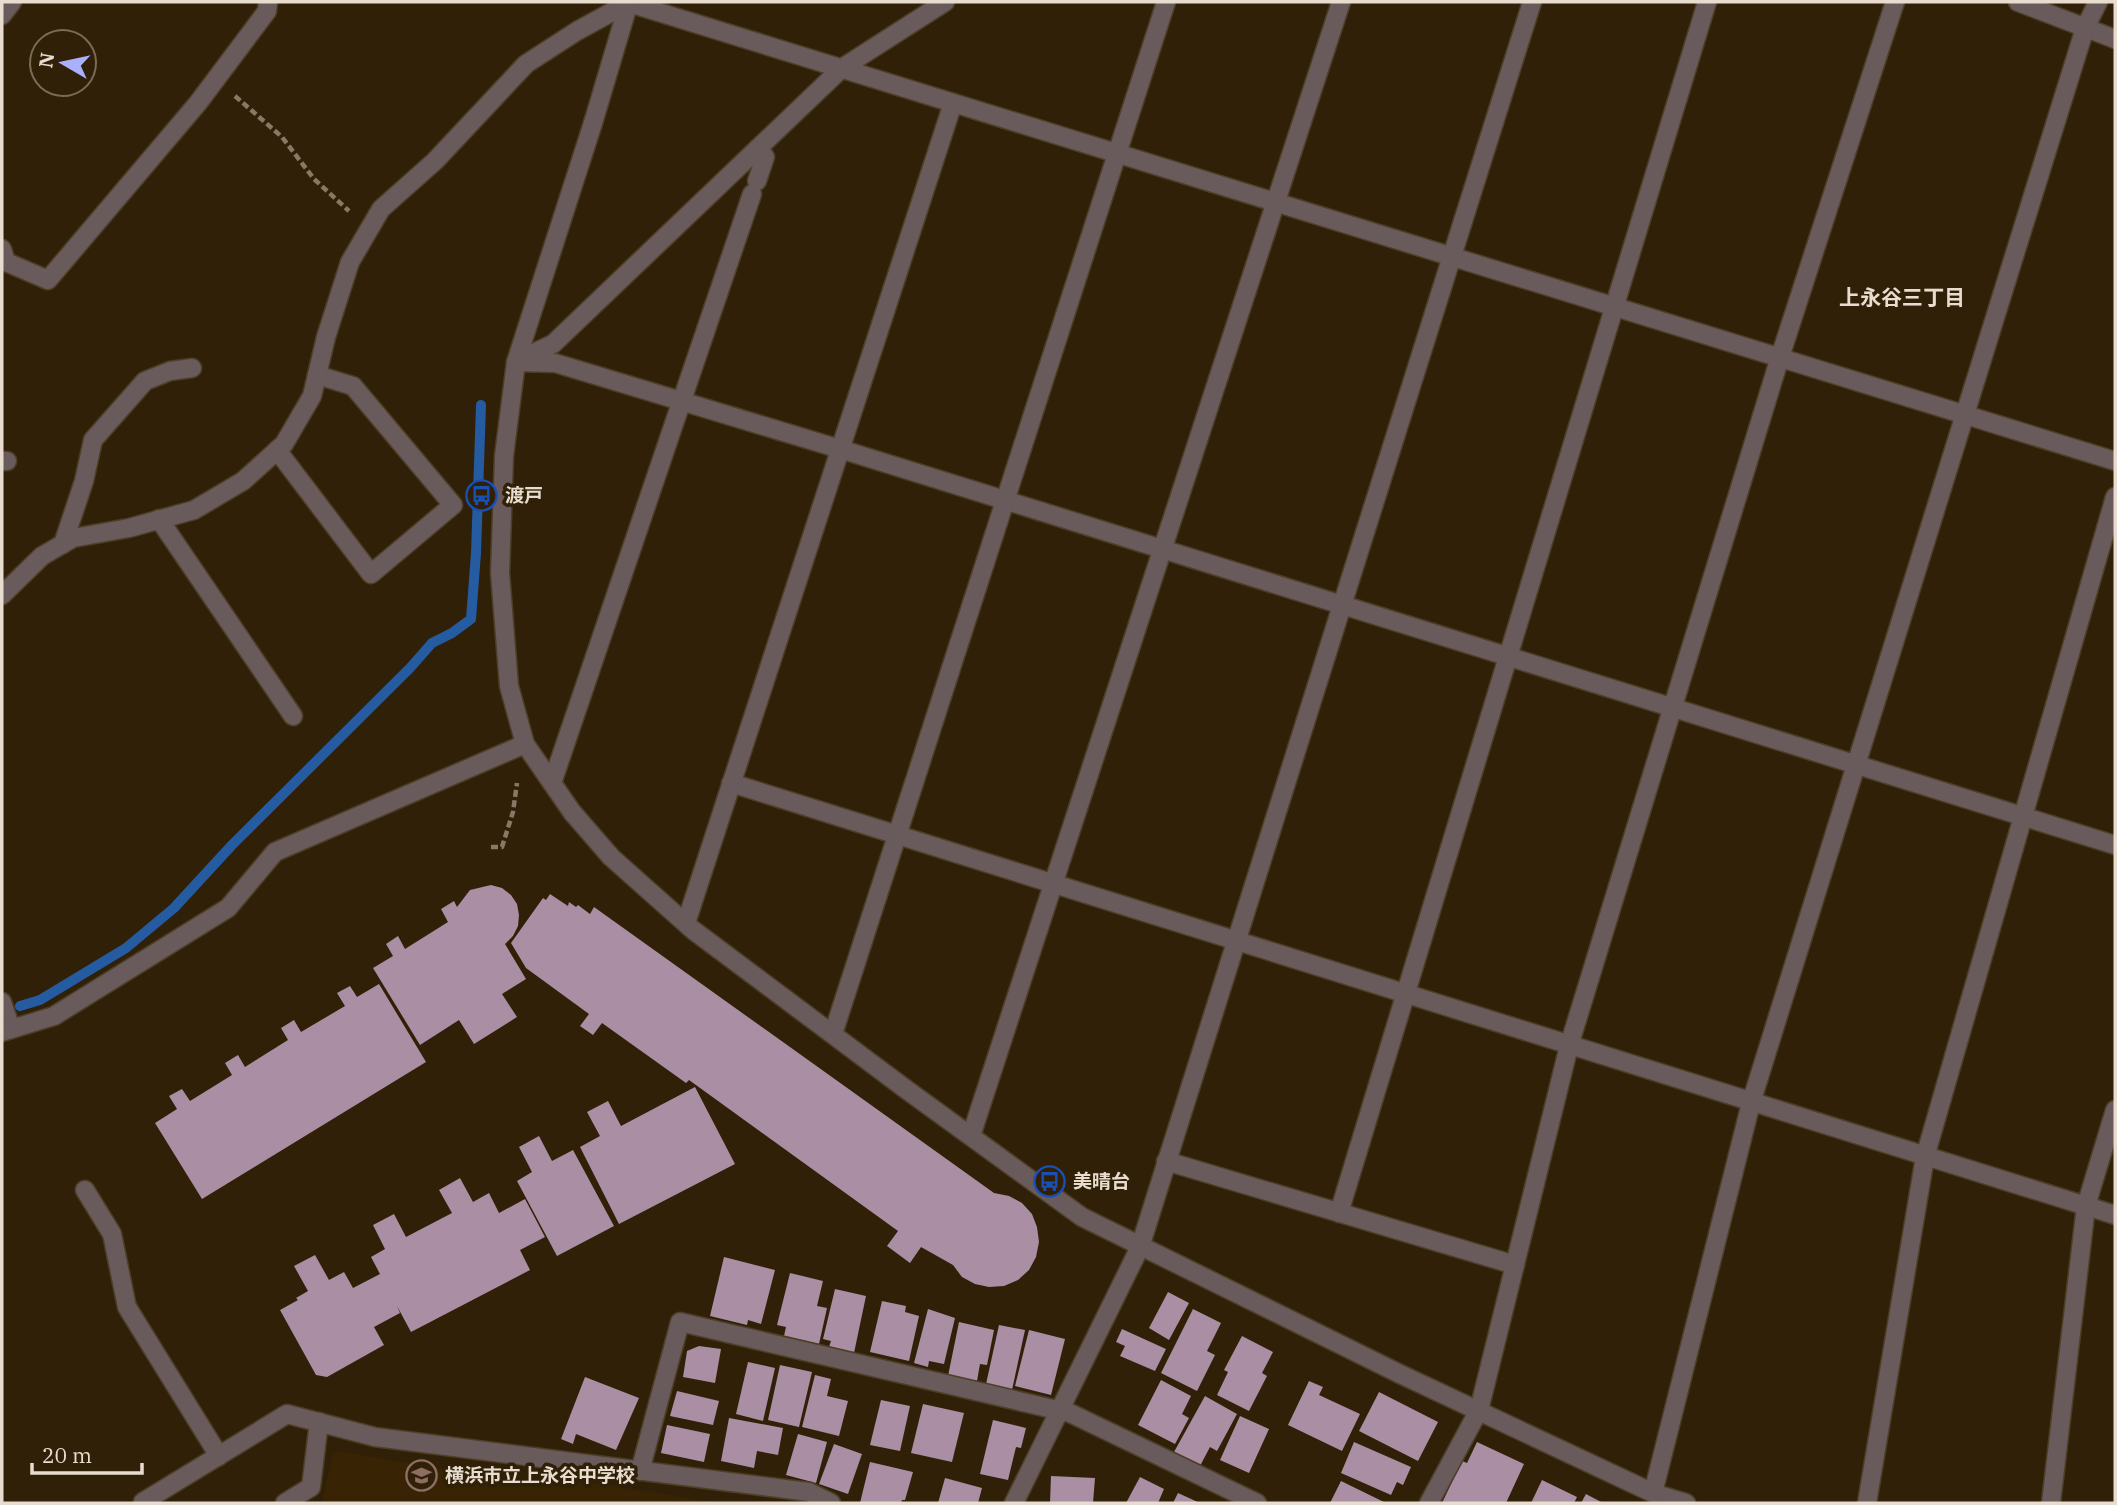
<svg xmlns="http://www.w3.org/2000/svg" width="2117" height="1505" viewBox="0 0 2117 1505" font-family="'IBM Plex Serif','Noto Sans JP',serif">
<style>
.built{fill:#382404}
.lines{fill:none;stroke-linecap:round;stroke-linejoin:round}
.stream{stroke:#255ba0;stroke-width:10}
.building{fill:#aa8ea4}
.minor-casing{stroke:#4d3e27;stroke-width:21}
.path{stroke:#877965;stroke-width:4.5;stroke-dasharray:7 3.5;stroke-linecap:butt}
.minor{stroke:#695a5b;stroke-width:18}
.labels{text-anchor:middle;stroke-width:7;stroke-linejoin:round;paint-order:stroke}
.poi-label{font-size:19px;font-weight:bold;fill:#e7dcce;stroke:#302007;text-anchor:start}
.neighbourhood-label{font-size:21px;font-weight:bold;fill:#e7dcce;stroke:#302007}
</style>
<rect width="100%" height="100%" fill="#302007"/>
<path class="built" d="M339 1451 430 1467 600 1484 718 1503H322L332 1456Z"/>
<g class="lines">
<path class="stream" d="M20 1006 40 1000 126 948 174 908 232 845 410 668 432 643 452 633 471 619 476 553 481 405"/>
</g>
<g class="building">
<path d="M491 885 502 888 511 895 517 904 519 915 518 926 513 936 505 944 526 979 502 994 517 1017 474 1044 459 1020 420 1045 373 968 393 956 386 944 398 936 405 949 448 922 441 909 454 901 457 907 470 890Z"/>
<path d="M550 894 568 906 569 902 576 907 578 905 590 914 594 907 994 1193 1009 1196 1022 1203 1032 1214 1037 1227 1039 1242 1036 1257 1029 1270 1018 1280 1004 1286 989 1287 975 1284 962 1277 953 1265 921 1247 910 1263 887 1246 898 1231 689 1080 686 1083 602 1023 593 1035 580 1026 589 1014 526 968 511 943 543 898 546 900Z"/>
<path d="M379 984 426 1062 202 1199 155 1123 177 1109 169 1096 182 1089 190 1101 232 1075 225 1063 238 1055 245 1067 288 1040 281 1028 294 1020 301 1032 345 1006 337 993 350 986 357 997Z"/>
<path d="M695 1087 735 1164 619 1224 580 1147 600 1136 587 1112 608 1101 621 1126Z"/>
<path d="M539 1136 552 1161 573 1150 614 1226 557 1256 517 1181 532 1172 519 1147Z"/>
<path d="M460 1178 473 1202 489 1193 499 1213 525 1199 545 1237 520 1250 530 1270 411 1332 397 1306 400 1313 374 1327 384 1345 327 1377 316 1375 280 1310 298 1300 296 1298 308 1291 294 1266 315 1255 329 1280 344 1272 353 1288 380 1274 371 1257 385 1249 373 1225 394 1214 406 1237 452 1213 439 1190Z"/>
<path d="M724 1257 775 1270 761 1324 748 1320 747 1325 710 1316Z"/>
<path d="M790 1273 823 1281 817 1306 827 1308 819 1344 784 1336 786 1327 777 1325Z"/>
<path d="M835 1289 866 1296 854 1353 829 1347 831 1341 823 1339Z"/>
<path d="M1168 1292 1189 1303 1169 1340 1149 1328Z"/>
<path d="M882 1301 906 1306 905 1312 919 1316 909 1361 870 1352Z"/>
<path d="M928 1309 955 1318 944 1364 929 1361 928 1367 914 1363Z"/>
<path d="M1193 1309 1221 1323 1207 1351 1215 1355 1197 1391 1161 1373Z"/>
<path d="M959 1322 994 1330 987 1365 980 1364 977 1381 948 1376Z"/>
<path d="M999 1325 1025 1330 1012 1390 986 1384Z"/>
<path d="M1122 1329 1166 1349 1155 1371 1120 1356 1125 1346 1116 1342Z"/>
<path d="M1029 1330 1065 1339 1051 1395 1015 1386Z"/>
<path d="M1242 1336 1273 1352 1262 1373 1267 1376 1249 1411 1217 1395 1228 1372 1224 1370Z"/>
<path d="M699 1346 721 1349 715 1383 683 1377 687 1351Z"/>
<path d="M748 1362 775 1368 763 1421 736 1414Z"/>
<path d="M780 1365 812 1372 799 1427 768 1420Z"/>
<path d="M815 1375 831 1379 827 1396 848 1401 839 1436 802 1427Z"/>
<path d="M585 1377 639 1398 616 1450 576 1434 573 1444 561 1439Z"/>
<path d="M1161 1380 1191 1396 1182 1414 1189 1418 1175 1444 1138 1425Z"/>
<path d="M1309 1381 1323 1387 1319 1395 1360 1414 1342 1451 1288 1425Z"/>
<path d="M677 1391 719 1401 713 1425 670 1416Z"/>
<path d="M1379 1392 1438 1422 1418 1461 1359 1431Z"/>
<path d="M1205 1396 1237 1414 1217 1451 1210 1447 1200 1466 1174 1452Z"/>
<path d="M881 1400 910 1406 900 1451 870 1445Z"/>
<path d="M923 1404 964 1413 952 1462 911 1453Z"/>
<path d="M1240 1416 1269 1429 1249 1473 1220 1460Z"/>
<path d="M729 1418 783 1428 778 1455 757 1451 754 1468 721 1461Z"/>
<path d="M993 1420 1026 1428 1021 1448 1016 1447 1008 1480 980 1474Z"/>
<path d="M667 1425 710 1434 704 1462 661 1453Z"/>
<path d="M798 1434 827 1442 816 1483 786 1475Z"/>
<path d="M1354 1442 1411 1467 1403 1485 1397 1482 1391 1495 1341 1473Z"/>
<path d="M1477 1442 1524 1464 1506 1503H1442L1462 1461 1467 1463Z"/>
<path d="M834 1444 862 1454 848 1494 819 1484Z"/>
<path d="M870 1462 913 1472 905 1500H902L901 1503H860Z"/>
<path d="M1051 1476 1095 1478 1093 1503H1050Z"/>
<path d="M1140 1477 1164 1489 1158 1503H1126Z"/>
<path d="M945 1478 982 1488 978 1503H938Z"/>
<path d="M1542 1480 1577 1497 1574 1503H1531Z"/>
<path d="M1341 1481 1386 1503H1330Z"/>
<path d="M1178 1493 1200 1503H1173Z"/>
<path d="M1586 1494 1603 1503H1581Z"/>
</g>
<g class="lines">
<defs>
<g id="minor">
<path d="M629 2 593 123 516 362 504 456 500 573 509 686 525 744 572 812 611 857 693 930 907 1090 1082 1217 1400 1374 1653 1493 1686 1503"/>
<path d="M2018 2 2115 39"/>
<path d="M629 3 2115 461"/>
<path d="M2 15 12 2"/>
<path d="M757 181 765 157 758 148"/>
<path d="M2 249 6 262 48 280 198 103 267 11 268 2"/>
<path d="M519 360 553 344 842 68 945 2"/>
<path d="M516 362 555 363 840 449 2115 845"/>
<path d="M277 450 371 574 453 505 353 386 317 375"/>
<path d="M2 461H7"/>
<path d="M159 519 293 716"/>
<path d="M63 544 84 481 93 440 145 381 170 371 192 368"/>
<path d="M2 595 42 556 73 538 129 528 194 510 243 481 284 444 312 396 326 337 350 262 381 209 435 161 526 64 577 31 630 2"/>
<path d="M552 783 752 194"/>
<path d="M731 783 2115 1215"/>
<path d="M686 923 953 103"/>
<path d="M2 1002 11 1029"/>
<path d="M2 1032 54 1016 228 908 275 852 525 744"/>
<path d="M833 1034 1166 2"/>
<path d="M971 1136 1341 2"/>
<path d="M1166 1161 1515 1265"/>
<path d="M85 1190 112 1234 127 1307 219 1456"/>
<path d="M1339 1213 1707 2"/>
<path d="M640 1471 680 1322 1070 1413 1257 1503"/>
<path d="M1653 1493 1751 1103 2085 28 2098 2"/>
<path d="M143 1502 287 1414 375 1437 809 1492 831 1503"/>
<path d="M285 1503 311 1487 319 1422"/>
<path d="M1014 1503 1140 1247 1532 2"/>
<path d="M1429 1503 1479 1410 1569 1046 1780 357 1895 2"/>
<path d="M1867 1503 1925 1157 2115 497"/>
<path d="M2051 1503 2086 1206 2115 1110"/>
</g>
</defs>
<use href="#minor" class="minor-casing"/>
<g class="path">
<path d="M235 96 282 137 314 179 349 211"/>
<path d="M491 847H502L513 812 517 783"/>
</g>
<use href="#minor" class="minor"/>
</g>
<defs>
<symbol id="bus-ring" viewBox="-11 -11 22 22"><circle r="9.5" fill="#302007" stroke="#1a4fb4" stroke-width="1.5"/><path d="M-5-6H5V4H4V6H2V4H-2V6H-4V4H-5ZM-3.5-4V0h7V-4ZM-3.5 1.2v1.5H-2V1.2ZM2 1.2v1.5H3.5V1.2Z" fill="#1a4fb4"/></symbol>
<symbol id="school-ring" viewBox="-11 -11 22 22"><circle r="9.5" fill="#302007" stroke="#8d6e63" stroke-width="1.5"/><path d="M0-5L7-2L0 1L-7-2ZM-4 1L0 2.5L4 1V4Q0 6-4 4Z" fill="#8d6e63"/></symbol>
</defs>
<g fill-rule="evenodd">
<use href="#bus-ring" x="464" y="478" width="35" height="35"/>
<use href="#bus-ring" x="1032" y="1164" width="35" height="35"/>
<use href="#school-ring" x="404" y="1458" width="35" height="35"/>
</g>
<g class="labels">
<g class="poi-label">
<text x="505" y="502">渡戸</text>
<text x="1073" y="1188">美晴台</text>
<text x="445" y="1482">横浜市立上永谷中学校</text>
</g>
<g class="neighbourhood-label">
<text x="1902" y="305">上永谷三丁目</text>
</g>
</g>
<rect width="2117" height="1505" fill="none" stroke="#e7dcce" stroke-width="7"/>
<g transform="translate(63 63) rotate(279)"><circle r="33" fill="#302007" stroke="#796b57" stroke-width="2"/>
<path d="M0-5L12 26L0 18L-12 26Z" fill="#aab0fc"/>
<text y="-10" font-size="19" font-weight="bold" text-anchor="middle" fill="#e7dcce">N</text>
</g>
<path d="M32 1463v10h110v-10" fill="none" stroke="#e7dcce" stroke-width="3.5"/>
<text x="42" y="1463" font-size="21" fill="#e7dcce" stroke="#302007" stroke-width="5" paint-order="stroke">20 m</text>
</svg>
